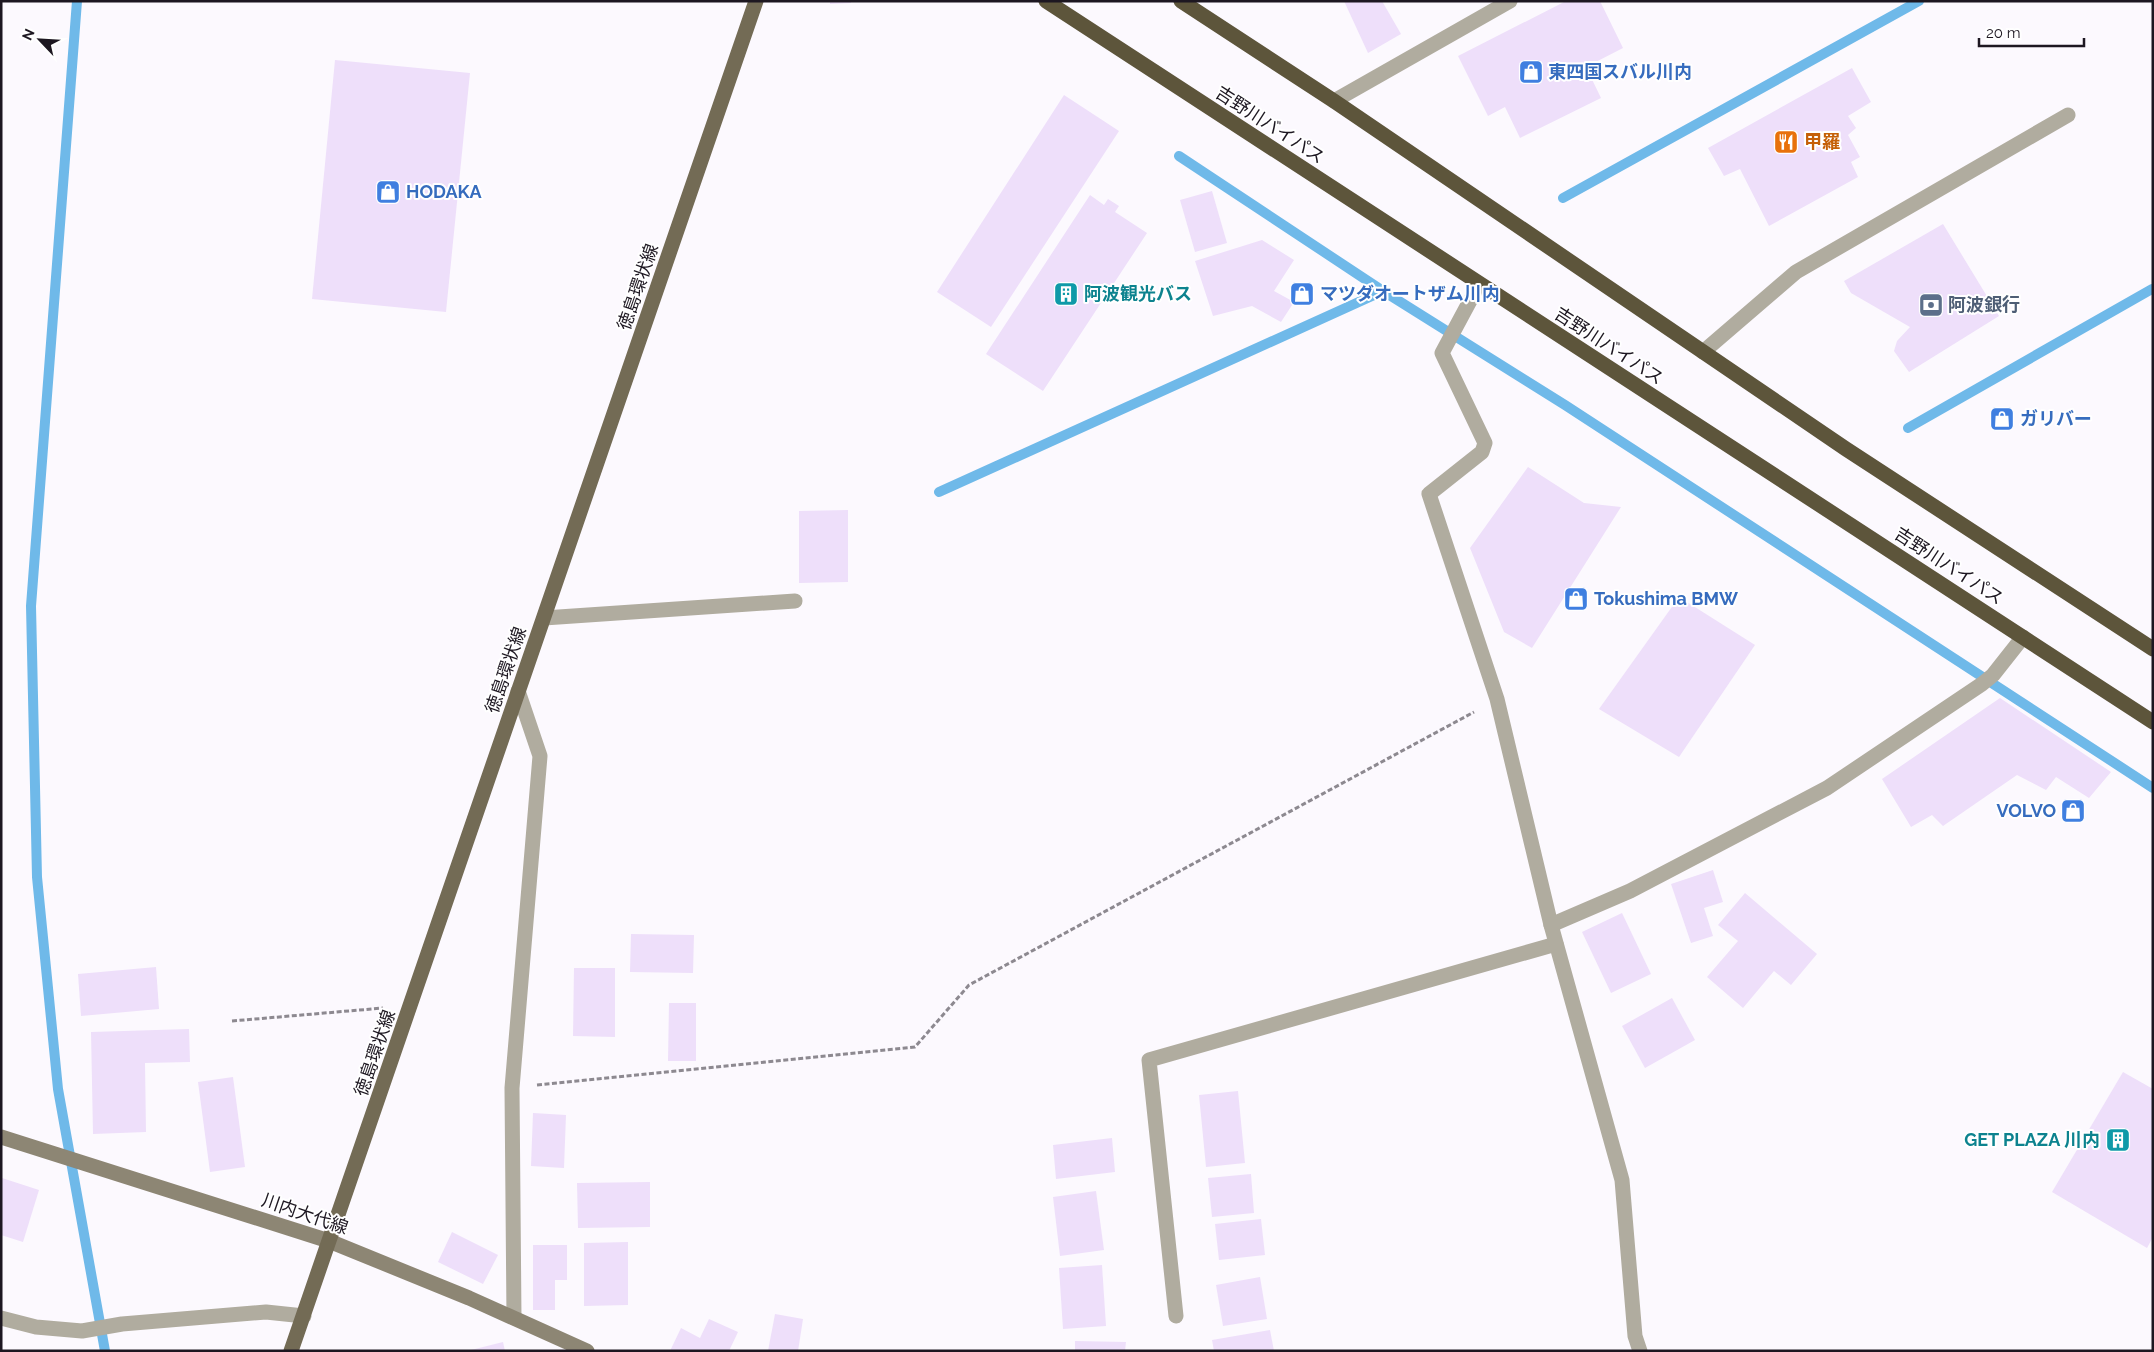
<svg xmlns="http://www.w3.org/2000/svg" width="2154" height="1352" viewBox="0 0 2154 1352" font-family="Raleway,'Noto Sans JP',sans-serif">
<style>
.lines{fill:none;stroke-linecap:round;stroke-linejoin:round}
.stream{stroke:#6fb9e9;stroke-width:10}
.building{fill:#eedffa}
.path{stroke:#8d8990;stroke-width:3;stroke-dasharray:5 2.5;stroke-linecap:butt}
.street{stroke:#b0ac9f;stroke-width:15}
.secondary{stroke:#8d8674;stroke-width:15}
.primary{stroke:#736b55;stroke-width:15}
.highway{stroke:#5d553b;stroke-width:15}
.labels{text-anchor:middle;stroke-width:4;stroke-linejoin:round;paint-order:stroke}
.shop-label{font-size:18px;font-weight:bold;fill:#366cbe;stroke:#fff;text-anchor:start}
.street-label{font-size:18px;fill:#1d1721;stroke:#fff}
.food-label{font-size:18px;font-weight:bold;fill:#c56008;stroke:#fff;text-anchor:start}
.culture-label{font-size:18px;font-weight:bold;fill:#0d838f;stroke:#fff;text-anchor:start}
.service-label{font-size:18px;font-weight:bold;fill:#4e5e75;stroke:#fff;text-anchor:start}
</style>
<rect width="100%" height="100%" fill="#fcf9fe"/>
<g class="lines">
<g class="stream">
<path d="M77 1 31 606 37 877 58 1089 105 1351"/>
<path d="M1179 156 1383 291 1565 405 2153 788"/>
<path d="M1563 198 1919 1"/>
<path d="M1908 428 2152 289"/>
<path d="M939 492 1383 291"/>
</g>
</g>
<g class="building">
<path d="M830 1H851V3L830 4Z"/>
<path d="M1344 1H1382L1401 34 1368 53Z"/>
<path d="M1566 1H1600L1623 48 1586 67 1601 98 1520 138 1505 107 1488 116 1458 56Z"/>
<path d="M335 60 470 73 446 312 312 299Z"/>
<path d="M1852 68 1871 102 1848 116 1856 128 1848 135 1860 157 1851 162 1858 177 1769 226 1740 169 1724 176 1708 148Z"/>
<path d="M1064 95 1119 131 991 327 937 292Z"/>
<path d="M1212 191 1227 243 1195 252 1180 200Z"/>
<path d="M1090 195 1104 205 1108 199 1119 206 1115 212 1147 233 1043 391 986 354Z"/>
<path d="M1943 224 1999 316 1909 372 1894 351 1897 341 1910 327 1851 293 1844 281Z"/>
<path d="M1262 240 1294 260 1274 291 1294 302 1281 322 1252 306 1213 316 1195 261Z"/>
<path d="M1528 467 1584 503 1621 507 1532 648 1504 632 1470 548Z"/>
<path d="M848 510V582L799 583V511Z"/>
<path d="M1679 597 1755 645 1679 757 1599 709Z"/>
<path d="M2000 698 2111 772 2089 798 2056 777 2046 790 2017 775 1943 826 1932 815 1911 827 1882 779Z"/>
<path d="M1713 870 1723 902 1704 908 1713 936 1691 943 1671 884Z"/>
<path d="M1745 893 1817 954 1791 985 1774 971 1743 1008 1707 977 1738 941 1718 925Z"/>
<path d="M1622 913 1651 974 1611 993 1582 932Z"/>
<path d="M631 934 694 935 693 973 630 972Z"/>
<path d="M156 967 159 1009 81 1016 78 974Z"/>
<path d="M574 968H615V1037L573 1036Z"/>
<path d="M1672 998 1695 1040 1645 1068 1622 1026Z"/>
<path d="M669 1003H696V1061H668Z"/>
<path d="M189 1029 190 1062 145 1063 146 1132 93 1134 91 1032Z"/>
<path d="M2123 1072 2153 1089V1237L2147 1248 2052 1192Z"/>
<path d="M233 1077 245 1167 210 1172 198 1082Z"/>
<path d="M1238 1091 1245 1163 1206 1167 1199 1095Z"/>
<path d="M533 1113 566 1115 564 1168 531 1166Z"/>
<path d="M1112 1138 1115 1172 1056 1179 1053 1145Z"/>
<path d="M1251 1174 1254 1213 1212 1217 1208 1178Z"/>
<path d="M2 1178 39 1190 23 1242 1 1235Z"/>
<path d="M650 1182V1227L578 1228 577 1183Z"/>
<path d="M1096 1191 1104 1250 1060 1256 1053 1197Z"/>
<path d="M1261 1219 1265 1255 1219 1260 1215 1224Z"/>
<path d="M452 1232 498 1255 483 1284 438 1262Z"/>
<path d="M628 1242V1305L584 1306V1243Z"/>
<path d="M533 1245H567V1280H555V1310H533Z"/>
<path d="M1102 1265 1106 1326 1063 1329 1059 1268Z"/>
<path d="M1260 1277 1267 1319 1223 1326 1216 1285Z"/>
<path d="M775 1314 803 1319 798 1351H768Z"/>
<path d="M709 1319 738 1332 729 1351H670L681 1328 700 1338Z"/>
<path d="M1270 1330 1274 1351H1214L1212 1340Z"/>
<path d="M1075 1341 1126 1342 1125 1351H1075Z"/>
<path d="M503 1342 505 1351H472L471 1350Z"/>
</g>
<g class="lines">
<g class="path">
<path d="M232 1021 383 1008"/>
<path d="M537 1085 915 1047 969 985 1474 712"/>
</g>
<g class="street">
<path d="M1334 101 1510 1"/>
<path d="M1479 284 1442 353 1485 443 1482 452 1429 494 1497 699 1551 925"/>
<path d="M1703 352 1796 272 2068 115"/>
<path d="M544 618 795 601"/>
<path d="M1176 1316 1149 1060 1556 944"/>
<path d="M1 1318 36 1327 82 1331 122 1324 266 1312 304 1316"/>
<path d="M514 1318 512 1088 540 756 518 691"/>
<path d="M1640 1351 1635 1336 1622 1180 1551 925 1630 891 1827 788 1982 684 1993 675 2023 637"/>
</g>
<path class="secondary" d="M1 1137 329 1241 469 1298 587 1351"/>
<path class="primary" d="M291 1351 756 1"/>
<g class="highway">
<path d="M1046 1 2153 722"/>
<path d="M1181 1 1334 101 1846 449 2153 649"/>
</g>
</g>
<defs>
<symbol id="shop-square" viewBox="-11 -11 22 22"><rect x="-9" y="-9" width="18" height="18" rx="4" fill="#3f7fe0" stroke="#fff"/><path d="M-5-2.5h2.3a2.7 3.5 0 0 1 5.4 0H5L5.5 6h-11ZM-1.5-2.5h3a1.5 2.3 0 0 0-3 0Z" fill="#fff"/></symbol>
<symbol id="restaurant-square" viewBox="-11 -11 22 22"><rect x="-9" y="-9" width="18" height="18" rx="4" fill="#e8710a" stroke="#fff"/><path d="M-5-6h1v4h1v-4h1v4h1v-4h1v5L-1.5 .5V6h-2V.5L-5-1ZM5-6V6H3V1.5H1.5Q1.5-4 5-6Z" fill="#fff"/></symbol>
<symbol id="building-square" viewBox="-11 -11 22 22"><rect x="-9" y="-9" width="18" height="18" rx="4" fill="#0f9aa8" stroke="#fff"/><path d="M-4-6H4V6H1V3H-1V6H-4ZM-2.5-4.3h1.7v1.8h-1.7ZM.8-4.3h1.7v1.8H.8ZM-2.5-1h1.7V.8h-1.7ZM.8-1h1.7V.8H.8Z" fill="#fff"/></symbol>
<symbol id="bank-square" viewBox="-11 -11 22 22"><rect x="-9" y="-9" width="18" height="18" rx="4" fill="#5c6f8a" stroke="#fff"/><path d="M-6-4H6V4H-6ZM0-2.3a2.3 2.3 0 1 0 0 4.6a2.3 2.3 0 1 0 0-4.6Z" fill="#fff"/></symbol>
</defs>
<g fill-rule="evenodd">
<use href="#shop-square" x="1517" y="58" width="28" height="28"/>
<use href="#restaurant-square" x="1772" y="128" width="28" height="28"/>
<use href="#shop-square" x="374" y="178" width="28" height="28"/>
<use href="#building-square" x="1052" y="280" width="28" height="28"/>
<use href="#shop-square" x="1288" y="280" width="28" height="28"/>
<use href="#bank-square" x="1917" y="291" width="28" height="28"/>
<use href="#shop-square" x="1988" y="405" width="28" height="28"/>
<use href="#shop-square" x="1562" y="585" width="28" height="28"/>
<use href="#shop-square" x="2059" y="797" width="28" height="28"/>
<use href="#building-square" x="2104" y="1126" width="28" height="28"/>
</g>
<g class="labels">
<g class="shop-label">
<text x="1548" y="78">東四国スバル川内</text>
<text x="406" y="198">HODAKA</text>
<text x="1320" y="300">マツダオートザム川内</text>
<text x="2020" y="425">ガリバー</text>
<text x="1594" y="605">Tokushima BMW</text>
<text x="2056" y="817" text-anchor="end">VOLVO</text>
</g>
<g class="street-label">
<text transform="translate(1270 125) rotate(33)" y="6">吉野川バイパス</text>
<text transform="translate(638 287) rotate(-71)" y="6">徳島環状線</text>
<text transform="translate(1609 346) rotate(33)" y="6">吉野川バイパス</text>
<text transform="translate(1949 566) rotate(33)" y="6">吉野川バイパス</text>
<text transform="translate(506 670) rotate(-71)" y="6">徳島環状線</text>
<text transform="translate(375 1053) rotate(-71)" y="6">徳島環状線</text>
<text transform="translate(305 1214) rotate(19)" y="6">川内大代線</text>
</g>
<g class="food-label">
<text x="1804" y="148">甲羅</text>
</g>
<g class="culture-label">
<text x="1084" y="300">阿波観光バス</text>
<text x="2100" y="1146" text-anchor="end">GET PLAZA 川内</text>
</g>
<g class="service-label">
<text x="1948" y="311">阿波銀行</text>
</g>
</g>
<rect width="2154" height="1352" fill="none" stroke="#1d1721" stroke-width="5"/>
<g transform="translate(40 40) rotate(295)" stroke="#ffffff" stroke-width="4" paint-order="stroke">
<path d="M0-4L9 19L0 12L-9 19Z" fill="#1d1721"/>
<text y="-8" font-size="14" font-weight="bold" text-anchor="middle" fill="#1d1721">N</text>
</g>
<path d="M1979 38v8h105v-8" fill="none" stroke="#1d1721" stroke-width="2.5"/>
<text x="1986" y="38" font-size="15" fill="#1d1721" stroke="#ffffff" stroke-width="4" paint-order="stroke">20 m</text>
</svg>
